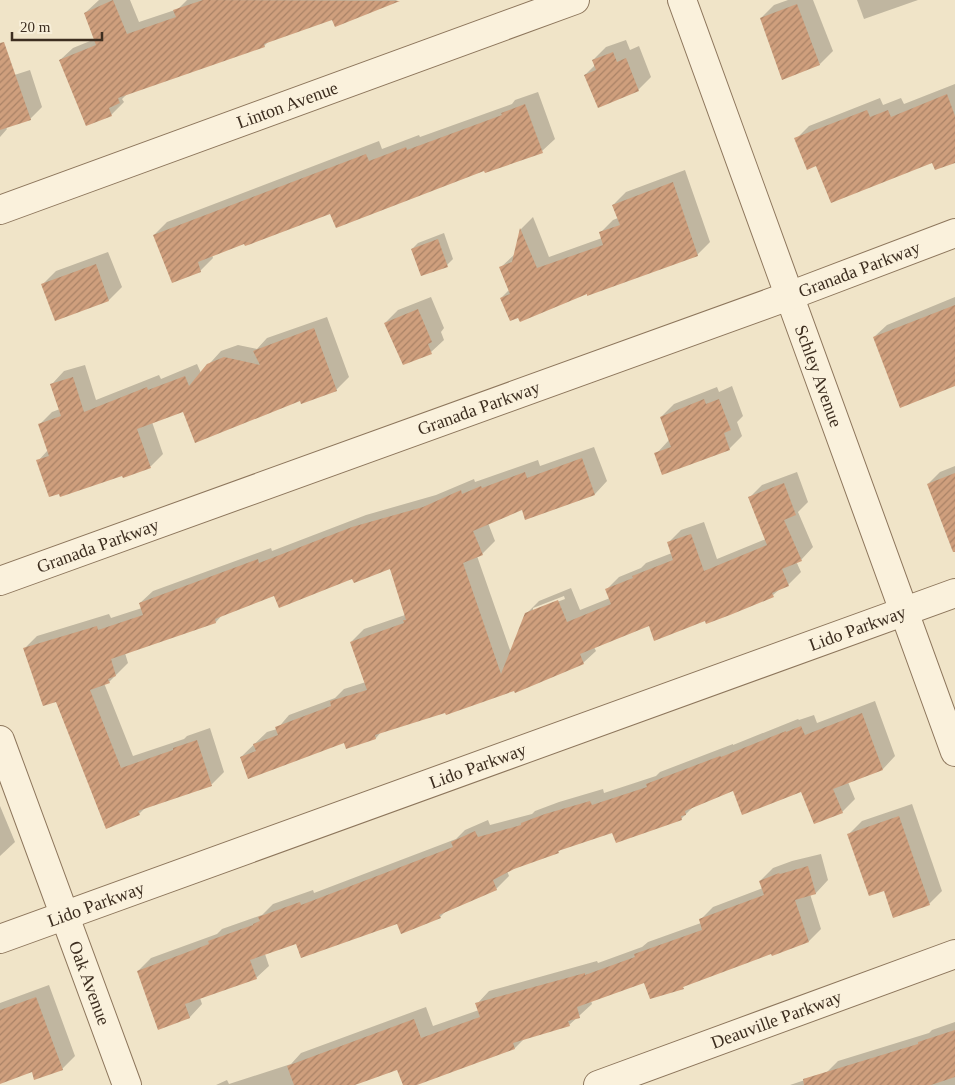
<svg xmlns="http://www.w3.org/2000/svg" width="955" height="1085" viewBox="0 0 955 1085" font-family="'Times New Roman',serif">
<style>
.shadow{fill:#0003;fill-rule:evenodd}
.building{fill:url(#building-hatch)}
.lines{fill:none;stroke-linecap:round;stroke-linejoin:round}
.minor-casing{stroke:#8d765c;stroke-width:30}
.minor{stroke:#faf1dc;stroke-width:28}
.labels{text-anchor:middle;stroke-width:4;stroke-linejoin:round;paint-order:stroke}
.street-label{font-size:18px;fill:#3d2e20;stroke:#f7eed8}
</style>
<defs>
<pattern id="building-hatch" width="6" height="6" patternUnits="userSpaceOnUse" patternTransform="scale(1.25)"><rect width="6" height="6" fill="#cf9f7d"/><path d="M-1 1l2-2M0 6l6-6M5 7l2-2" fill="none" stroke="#a98266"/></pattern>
</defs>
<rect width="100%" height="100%" fill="#f0e4c8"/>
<g class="shadow">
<path d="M99 0H130L139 22 178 9 187 0H398L336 26 333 19 270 40 264 46 128 93 122 99 124 102 111 115 60 60 73 48 95 39 85 13Z"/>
<path d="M788 0H813L833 51 820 64 761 18 774 5Z"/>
<path d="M857 0H918L864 19Z"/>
<path d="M626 40 630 50 639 46 651 77 638 90 585 75 595 65 593 60 606 47Z"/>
<path d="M30 70 42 107 30 119 6 127 7 129 0 137V73L2 79Z"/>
<path d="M955 84V161L817 165 796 139 809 126 880 98 883 105 901 98 904 104Z"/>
<path d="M538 92 555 139 542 151 485 169 331 212 212 255 213 258 200 271 154 235 167 222 379 141 382 149 419 135 420 137 512 104 515 100Z"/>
<path d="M685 170 710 242 697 255 588 293 501 298 509 290 500 268 515 254 521 229 533 217 549 257 602 238 600 233 613 220 618 218 613 205 626 192Z"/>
<path d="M444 233 453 259 447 265 412 249 418 243Z"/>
<path d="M108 252 122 287 109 300 56 320 43 284 56 271Z"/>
<path d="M431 297 444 328 441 332 444 340 431 352 385 323 398 310Z"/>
<path d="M955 297V347L874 337 887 325Z"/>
<path d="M327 317 349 377 336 390 300 400 184 411 152 422 163 454 151 466 123 477 122 474 38 461 48 450 39 425 52 412 60 409 52 384 64 371 85 365 96 400 159 375 161 379 197 364 201 373 221 351 238 345 257 349 267 338Z"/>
<path d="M732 386 743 416 737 422 742 436 729 449 656 454 669 440 661 417 674 404 717 387 719 392Z"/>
<path d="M594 447 607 481 595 494 526 519 522 509 488 523 495 541 482 554 477 556 511 653 526 614 539 601 571 588 580 610 610 598 606 590 619 577 641 568 646 563 672 553 669 542 681 530 704 522 717 559 766 539 750 497 762 485 797 472 808 502 798 512 813 547 801 560 796 561 801 572 788 585 781 588 773 595 730 614 706 619 649 625 594 647 596 651 583 663 515 689 381 732 376 738 347 747 345 742 241 757 267 732 277 729 289 715 335 698 344 689 366 682 351 642 364 629 405 615 391 567 275 595 223 614 216 622 125 653 128 663 109 682 104 683 133 756 184 739 187 736 210 728 224 772 212 784 147 806 139 814 57 700 24 649 37 636 109 614 111 618 142 608 140 603 153 591 271 548 272 551 366 515 436 495 474 479 475 482 538 460 540 466ZM564 596 565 599 533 611V608Z"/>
<path d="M955 466V520L928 484 940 472Z"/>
<path d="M875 701 895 756 883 769 848 782 855 799 842 812 802 790H733L695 805 682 818 613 831 561 849 558 852 507 871 509 876 496 889 446 911 440 917 398 922 297 943 265 954 269 966 256 978 200 998 202 1004 190 1017 159 1028 138 971 151 958 217 934 222 929 262 915 273 904 313 890 314 893 456 839 465 830 488 820 490 825 532 814 535 811 559 802 603 789 604 793 656 776 660 772 733 744V745L798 719 799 720 814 715 817 723Z"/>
<path d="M912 804 942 891 929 904 884 889 849 834 862 821Z"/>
<path d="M0 806 15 842 0 856Z"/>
<path d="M821 854 828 880 816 893 810 894 821 929 809 941 772 954V952L686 985 683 987 650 997 645 982 591 1001 592 1004 569 1025 524 1039 515 1048 413 1085H404L398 1068 351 1085H216L227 1080 229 1084 291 1064 301 1053 426 1007 433 1026 479 1010 477 1004 489 991 597 961 598 963 642 947 648 942 701 923 700 920 713 907 763 888 760 881 773 868 792 861Z"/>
<path d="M49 985 75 1056 62 1069 32 1071 0 1075V1003Z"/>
<path d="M955 1022V1085H790L826 1073 838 1061 929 1033 932 1030Z"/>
</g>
<g class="building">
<path d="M113 0 127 34 176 17 173 10 203 0 400 1 335 27 332 20 264 44 265 47 118 98 120 103 109 108 112 116 86 126 59 60 96 45 84 13Z"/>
<path d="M797 4 820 65 782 80 760 18Z"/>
<path d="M4 42 31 120 0 130V43Z"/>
<path d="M613 52 617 62 626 58 639 91 598 108 584 75 596 70 592 60Z"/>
<path d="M947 94 955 116V163L935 170 932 163 831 203 816 166 807 170 794 138 867 110 870 117 888 110 891 117Z"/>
<path d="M525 104 543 153 485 173 484 171 336 228 330 214 251 244 245 246 244 244 198 262 201 272 172 283 153 235 366 154 369 161 406 147 407 150 502 115 501 113Z"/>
<path d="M673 182 698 256 587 296V294L520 322 518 318 510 321 500 298 510 294 499 267 512 262 520 228 537 268 603 245 599 232 620 225 612 205Z"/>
<path d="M438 239 448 267 421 276 411 249Z"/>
<path d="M96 264 109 301 55 321 41 284Z"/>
<path d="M955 305V386L900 408 873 337Z"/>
<path d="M418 309 432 342 428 344 432 354 403 365 384 323Z"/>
<path d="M314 328 337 391 301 404 300 401 195 443 183 412 137 429 151 468 123 478 122 476 60 497 59 494 49 497 36 460 49 456 38 424 61 416 50 384 73 377 84 412 147 387 148 390 185 376 189 386 207 364 224 357 260 365 253 351Z"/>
<path d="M704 399 706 404 719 399 731 430 724 433 730 450 662 475 654 453 671 447 660 417Z"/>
<path d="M582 458 595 495 525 520 522 510 473 531 483 555 463 563 501 674 525 613 558 600 567 622 611 604 605 589 633 578 632 576 673 560 667 542 691 534 704 571 767 545 748 497 784 483 796 515 784 520 802 561 782 569 789 586 772 593 774 597 730 615 706 624 705 621 654 641 649 626 580 654 584 664 515 693 514 691 446 715 445 713 375 735 376 739 346 749 344 743 248 779 240 757 256 751 253 744 278 735 275 727 331 706 330 701 367 690 350 642 404 623 403 620H406L390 569 354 583 352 579 279 608 274 596 215 619 216 623 111 659 116 676 108 679 110 683 90 690 121 768 173 750V748L197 740 212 786 138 811 140 815 106 829 56 702 43 706 23 648 97 626 98 630 143 615 139 603 258 559 259 563 352 527 423 507 461 490 462 494 481 486 482 488 525 472 527 478Z"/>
<path d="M955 473V552H953L927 484Z"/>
<path d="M862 713 883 770 833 789 843 813 814 824 801 792 742 815 733 791 685 811 686 815 681 816 682 820 616 843 612 833 558 851 559 853 514 869 493 880 497 890 439 915 441 918 401 934 397 924 301 958 296 944 250 960 257 979 185 1004 190 1018 158 1030 137 971 209 944 208 941 253 925V924L260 921 258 917 300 902 301 905 453 847 451 842 475 831 478 837 521 825V823L545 814 590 801 592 805 647 787 646 784 720 756 721 757 786 731V732L801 726 805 735Z"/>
<path d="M899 816 930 905 893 918 884 891 869 896 847 834Z"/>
<path d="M808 866 816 894 795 900 809 942 772 956 771 954 683 987 684 989 650 999 644 983 577 1007 580 1018 568 1021 570 1026 513 1043 515 1049 417 1085H403L397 1070 355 1085H294L287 1066 414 1019 421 1038 480 1017 475 1003 585 973V975L635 957 634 954 702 930 699 919 764 895 759 881 779 873 780 874Z"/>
<path d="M36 997 63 1070 34 1080 32 1072 0 1084V1010Z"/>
<path d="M955 1030V1077L931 1085H804L803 1079 918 1044V1042Z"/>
</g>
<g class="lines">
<defs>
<g id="minor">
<path id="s1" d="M682 0 955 752"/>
<path id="s2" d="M0 210 575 0"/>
<path id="s3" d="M0 581 789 296 955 233"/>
<path id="s4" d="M0 740 127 1085"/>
<path id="s5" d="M0 939 955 593"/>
<path id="s6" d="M598 1085 955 954"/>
</g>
</defs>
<use href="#minor" class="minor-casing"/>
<use href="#minor" class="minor"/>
</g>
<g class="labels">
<g class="street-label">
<text dy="6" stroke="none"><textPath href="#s2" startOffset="306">Linton Avenue</textPath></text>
<text dy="6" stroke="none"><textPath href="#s3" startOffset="914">Granada Parkway</textPath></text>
<text dy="6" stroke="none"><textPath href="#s1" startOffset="400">Schley Avenue</textPath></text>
<text dy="6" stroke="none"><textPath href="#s3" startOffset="509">Granada Parkway</textPath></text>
<text dy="6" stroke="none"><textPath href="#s3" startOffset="104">Granada Parkway</textPath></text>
<text dy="6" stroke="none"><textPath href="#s5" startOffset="912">Lido Parkway</textPath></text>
<text dy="6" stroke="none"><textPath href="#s5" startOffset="508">Lido Parkway</textPath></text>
<text dy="6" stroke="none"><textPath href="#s5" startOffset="102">Lido Parkway</textPath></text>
<text dy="6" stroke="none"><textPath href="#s4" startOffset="259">Oak Avenue</textPath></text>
<text dy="6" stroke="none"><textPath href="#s6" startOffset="190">Deauville Parkway</textPath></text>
</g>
</g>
<path d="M12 32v8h90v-8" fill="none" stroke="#3d2e20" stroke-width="2.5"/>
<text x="20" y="32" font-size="15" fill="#3d2e20" stroke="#f7eed8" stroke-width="4" paint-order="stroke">20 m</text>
</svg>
